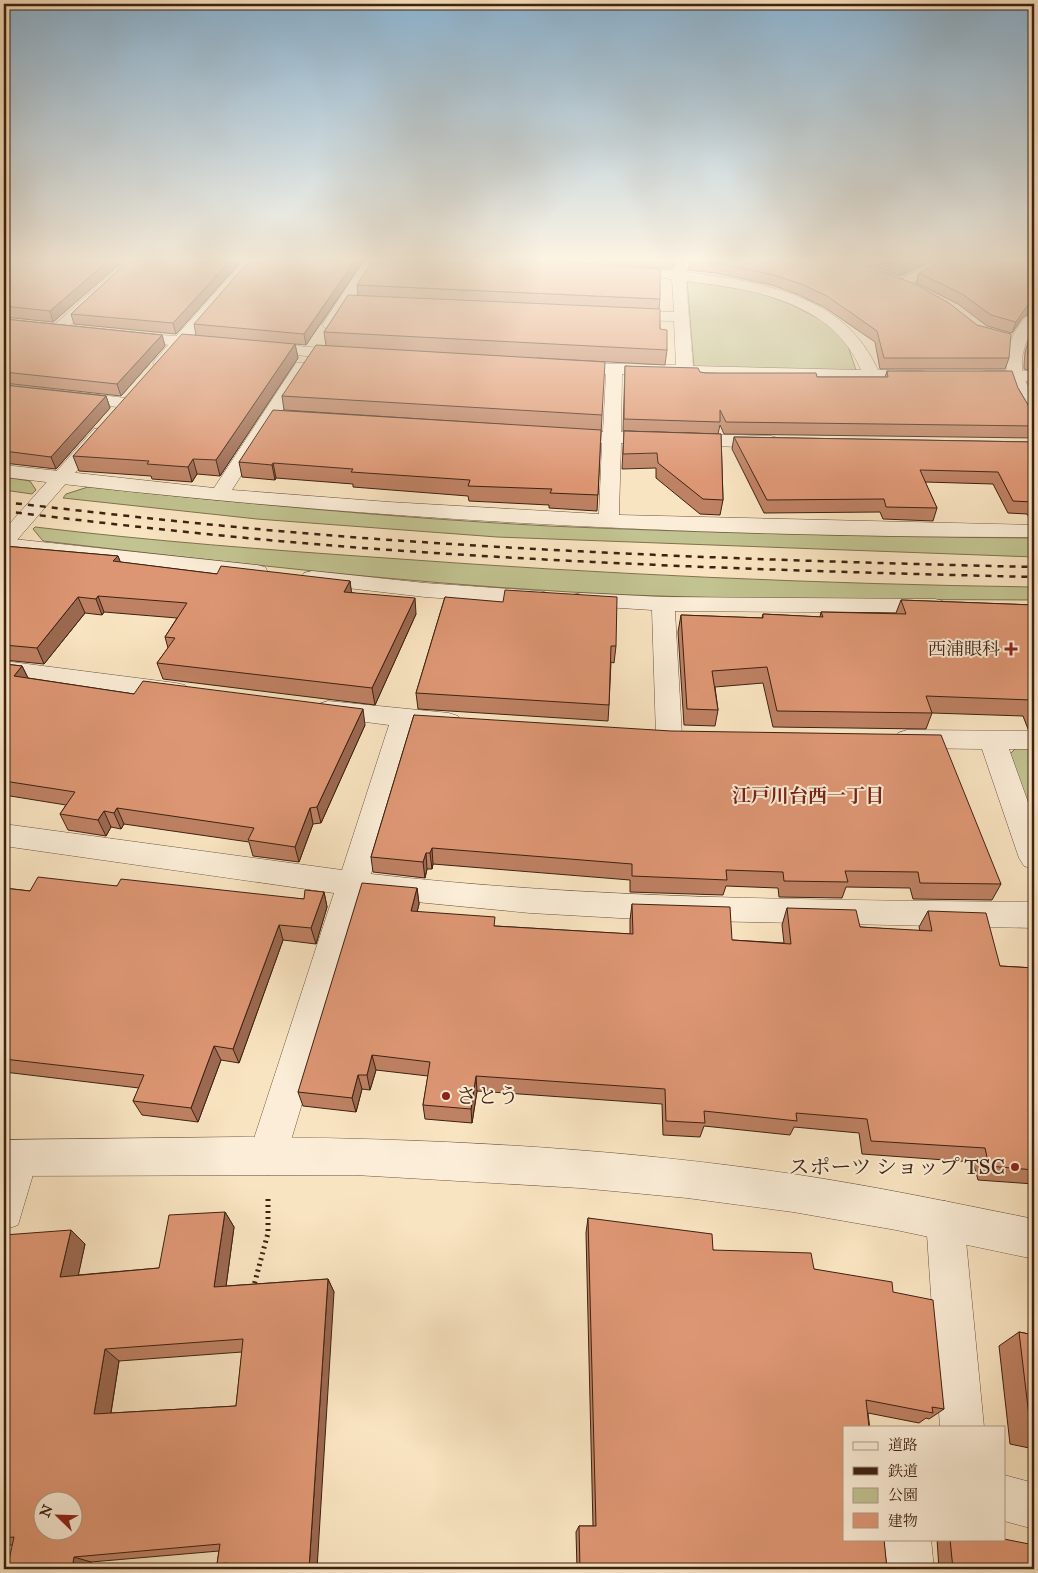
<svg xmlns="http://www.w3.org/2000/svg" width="1038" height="1573" viewBox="0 0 1038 1573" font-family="'IM FELL Great Primer','Noto Serif JP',serif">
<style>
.green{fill:#c1c390;stroke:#807251}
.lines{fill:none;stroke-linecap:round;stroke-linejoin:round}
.minor-casing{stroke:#6d523e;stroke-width:1}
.tertiary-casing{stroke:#6d523e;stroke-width:1}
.path{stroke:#3e2112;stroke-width:5;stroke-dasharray:2 4;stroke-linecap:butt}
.minor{fill:#fbedd7;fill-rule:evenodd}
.tertiary{fill:#fbedd7;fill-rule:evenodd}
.rail{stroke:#3e2112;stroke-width:2.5;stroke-dasharray:6 6;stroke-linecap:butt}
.wall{fill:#be8163;stroke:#3e2112;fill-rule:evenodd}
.shaded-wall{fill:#9b6950;stroke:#3e2112}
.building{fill:#dd9673;stroke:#3e2112;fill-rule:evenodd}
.poi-dot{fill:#8f2418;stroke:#fbedd7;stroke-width:2}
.labels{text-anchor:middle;stroke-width:4;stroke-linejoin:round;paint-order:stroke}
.poi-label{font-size:18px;fill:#3e2112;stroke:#fbedd7;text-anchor:end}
.neighbourhood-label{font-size:19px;font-weight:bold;fill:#7a1f14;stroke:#fbedd7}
.near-poi-label{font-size:21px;fill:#3e2112;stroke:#fbedd7;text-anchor:start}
</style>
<rect width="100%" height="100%" fill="#f9e4c1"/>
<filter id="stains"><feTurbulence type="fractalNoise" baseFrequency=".004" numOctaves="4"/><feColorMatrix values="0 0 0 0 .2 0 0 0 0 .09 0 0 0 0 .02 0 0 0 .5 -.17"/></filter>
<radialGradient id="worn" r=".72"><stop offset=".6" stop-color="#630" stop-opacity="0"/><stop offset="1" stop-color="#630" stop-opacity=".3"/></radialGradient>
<g class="green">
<path d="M687 281 754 291 790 304 825 322 847 343 857 373 694 367Z"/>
<path d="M4 477 30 481 36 490 32 494 4 490Z"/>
<path d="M88 487C241 503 395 518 549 526 710 533 872 537 1034 538V557L497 537 257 519 63 498 66 494Z"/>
<path d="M35 527C152 541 269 550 386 558 602 574 818 584 1034 587V600C880 599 724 601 570 592 394 582 218 561 43 541L33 529Z"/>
<path d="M1016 748H1034V830L1007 757Z"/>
</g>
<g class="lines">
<defs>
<g id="minor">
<path d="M125 261H140L62 333H52L49 330 52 327Z"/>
<path d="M364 261H378L335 328H325L322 325Z"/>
<path d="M676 261H690L687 272C761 282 844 294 878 370L923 371 929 372 931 376 929 380 923 381 622 374 621 432 771 436 778 438 780 442 778 446 771 448 621 443 619 515 1034 525V537C690 537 345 519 4 477V465L214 488 296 363H308L310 367 232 490 389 502 599 514 602 443 558 440 555 436 558 432H603L606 374 568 373 562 372 560 368 562 364 568 363 676 365 674 321 622 320 614 315 622 310 674 312 672 279 622 274 615 270 622 266 673 271ZM686 281C752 289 832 301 861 370L693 366Z"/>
<path d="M935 261H953L906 286H896L894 283Z"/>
<path d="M127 332 209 339 217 344 209 349 121 340 119 337Z"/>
<path d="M259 343 348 350 356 355 348 360 253 351 251 348 253 345Z"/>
<path d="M986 371H1034V381L980 380 978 376 980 372Z"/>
<path d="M4 384 126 398 132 399 135 403 132 407 126 408 4 394Z"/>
<path d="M4 538 257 565 265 567 268 572 265 577 257 579 4 550Z"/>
<path d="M312 571 425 583 540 591 548 593 551 598 548 603 540 605 425 597 304 583 301 578 304 573Z"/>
<path d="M581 593 663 597 935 599 943 601 946 606 943 611 935 613 675 611 682 736 678 742 669 745 660 742 656 736 652 610 573 605 570 600 573 595Z"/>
<path d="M4 661 176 683 185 685 188 691 185 697 176 699 4 677Z"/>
<path d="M328 701 449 713 458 716 462 722 458 728 449 731 414 727 371 874C591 899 813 900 1034 902V928L656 920 530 913 364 897 286 1157 280 1170 267 1175 254 1170 248 1157 334 893 4 846V824L342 870 389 725 319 716 315 710 319 704Z"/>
<path d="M907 730 1034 731V749H1009L1034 819V869L1024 866 1019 858 982 749 907 748 898 745 894 739 898 733Z"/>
<path d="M19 1140 32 1145 38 1158 18 1225 4 1230V1150L6 1145Z"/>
<path d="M945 1201 959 1206 964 1220 984 1427H940L926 1220 931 1206Z"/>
<path d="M1004 1475 1034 1483V1529L1004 1521Z"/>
<path d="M883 1539H931L934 1569H886Z"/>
</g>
<g id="tertiary">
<path d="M243 261H258L167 366H155L153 363 155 360Z"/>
<path d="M1034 313C1034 331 1021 346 1022 365 1022 380 1032 390 1034 403 1035 409 1034 417 1034 422L1028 421C1008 392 996 359 1018 327 1022 321 1026 314 1034 313Z"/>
<path d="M100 428 106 429 109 433 106 437 11 547 4 549V530L94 429Z"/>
<path d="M238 1137C423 1138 609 1147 793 1174 874 1186 954 1203 1034 1219V1259L896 1230 793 1212 687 1198 580 1188 355 1175 4 1176V1140Z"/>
</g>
</defs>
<use href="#minor" class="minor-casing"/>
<use href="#tertiary" class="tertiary-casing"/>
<path class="path" d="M253 1289 268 1233V1195"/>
<use href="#minor" class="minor"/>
<use href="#tertiary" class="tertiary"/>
<g class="rail">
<path d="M4 502C133 517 262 531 391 540 605 555 820 562 1034 567"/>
<path d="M4 511C133 527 262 541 391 550 605 565 820 572 1034 577"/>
</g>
</g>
<g class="wall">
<path d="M123 261 53 322 4 317V267Z"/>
<path d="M128 261H241L176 334 74 324 71 314Z"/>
<path d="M363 261 306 345 295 344 298 358 220 476 197 474 192 482 152 479 151 476 79 471 73 456 196 335 194 324Z"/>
<path d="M591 261H674L672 269Z"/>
<path d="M690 261H854L1009 358 1005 369H880L875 342 824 307 799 295 772 285 716 273 689 270Z"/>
<path d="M861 261H930L900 276Z"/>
<path d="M1034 261V312L1023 317 1012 333 987 326 958 304 916 283 919 273Z"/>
<path d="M357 285 660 299 659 309 660 329 667 350 665 365 537 358 602 415 597 511 549 508V505L469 501 468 496 353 487V484L276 478 275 480 242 477 239 462 513 425 284 410 282 396 326 346 324 332 358 295Z"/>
<path d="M4 319 162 335 165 346 121 396 4 383Z"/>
<path d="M1034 323V371L1024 369V365L1025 352Z"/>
<path d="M625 366 706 373 817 377H885L887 371 1018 388 1031 410 1034 411V438L724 434 720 425 718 434 623 431Z"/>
<path d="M1033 371H1034V398L1028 383Z"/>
<path d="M4 385 106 396 110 408 56 469 4 463Z"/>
<path d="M624 431 721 434 723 500 720 515 700 514 656 478V468L622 469Z"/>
<path d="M734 437 1034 442V523H1032L1027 514 1008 513 993 484 925 482 937 508 933 521 883 519 880 512 764 513 732 449Z"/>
<path d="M4 546 118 556 120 562 217 574 350 581 351 592 416 614 375 705 163 679 157 663 168 648 165 637 177 618 104 612 102 615 85 613 44 664 4 660Z"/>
<path d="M445 597 616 646 614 663 611 662 609 705 608 721 418 709 416 693Z"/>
<path d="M901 600 1034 605V730L1028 729 1023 716 932 713 926 729 773 727 763 683 715 687 718 710 715 726 684 725 678 632 681 615 762 618 763 614 820 617 821 612 896 613Z"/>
<path d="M4 664 22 666 28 678 134 694 365 725 321 823 313 824 299 862 253 856 249 842 124 824 121 829 111 827 106 836 68 830 60 814 66 805 4 795Z"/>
<path d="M414 715 1001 884 992 900 913 899 910 888 846 887 842 898 779 897 778 888 726 886 723 895 630 892V880L433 864 432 869H427L425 878 373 872 371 857Z"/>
<path d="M117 886 304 899 324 892 327 907 316 944 283 940 239 1063 221 1060 198 1122 142 1115 133 1101 139 1088 4 1072V888L30 891Z"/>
<path d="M417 888 419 904 417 912 495 926 630 934V920L632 904 732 940 784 943 782 925 787 908 860 927 920 931 919 927 928 911 1000 966 1034 968V1184L978 1180 973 1162 862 1154 859 1133 794 1127 790 1135 704 1126 700 1137 663 1135 662 1104 477 1091 472 1123 425 1119 423 1105 428 1076 376 1070 370 1090 362 1089 356 1112 303 1106 298 1092Z"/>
<path d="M225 1212 234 1227 226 1286 328 1279 334 1292 227 1568 217 1564 219 1551 91 1562 12 1545 4 1546V1235L85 1244 78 1275 159 1268ZM242 1352 236 1406 111 1413 119 1361Z"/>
<path d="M588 1218 713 1250 814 1269 893 1292 944 1409 929 1419 926 1418 919 1423 868 1413 887 1569H577L576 1532 579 1526H593L586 1233Z"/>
<path d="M1019 1332 1034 1335V1449L1010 1444 999 1346Z"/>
<path d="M937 1539H1004L1034 1569H939Z"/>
</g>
<g class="shaded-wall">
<path d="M108 261H123L53 322 50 311Z"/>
<path d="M230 261H241L176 334 173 323Z"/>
<path d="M355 261H363L306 345 304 334Z"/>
<path d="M912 261H930L900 276 903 266Z"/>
<path d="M1034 303V312L1023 317 1012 333 1016 322 1027 306Z"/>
<path d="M162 335 165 346 121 396 117 384Z"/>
<path d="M295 344 298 358 220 476 216 460Z"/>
<path d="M106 396 110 408 56 469 51 457Z"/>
<path d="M193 459 197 474 192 482 188 467Z"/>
<path d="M273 463 276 478 275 480 272 465Z"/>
<path d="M118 556 124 571 113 561Z"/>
<path d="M350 581 352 596 344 592Z"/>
<path d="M98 596 104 612 102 615 96 599Z"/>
<path d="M78 597 85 613 44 664 37 648Z"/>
<path d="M415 598 416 614 375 705 372 688Z"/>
<path d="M22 666 30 682 14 676Z"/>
<path d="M363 709 365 725 321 823 317 807Z"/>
<path d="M117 808 124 824 121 829 114 813Z"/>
<path d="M310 808 313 824 299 862 295 847Z"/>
<path d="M104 811 111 827 106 836 98 820Z"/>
<path d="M432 848 433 864 432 869 430 853Z"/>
<path d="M426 853 427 869 425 878 423 862Z"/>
<path d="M417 888 419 904 413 928 411 911Z"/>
<path d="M324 892 327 907 316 944 311 928Z"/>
<path d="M279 925 283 940 239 1063 233 1049Z"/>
<path d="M214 1046 221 1060 198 1122 191 1108Z"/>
<path d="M372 1055 376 1070 370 1090 367 1075Z"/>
<path d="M358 1075 362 1089 356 1112 352 1098Z"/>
<path d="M476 1076 477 1091 472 1123 471 1109Z"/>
<path d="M225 1212 234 1227 224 1301 214 1287Z"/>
<path d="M71 1230 85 1244 75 1291 60 1277Z"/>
<path d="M328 1279 334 1292 317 1569H309Z"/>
<path d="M105 1349 119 1361 109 1424 94 1414Z"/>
<path d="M74 1557 91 1562 90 1569H72Z"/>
</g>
<g class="building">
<path d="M13 261H108L50 311 4 306V267H7Z"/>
<path d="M128 261H230L173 323 71 314Z"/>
<path d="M249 261H355L304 334 194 324Z"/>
<path d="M372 261H563L660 269V299L357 285Z"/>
<path d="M700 261H854L915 284 949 303 977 325 1011 334 1009 358H884L877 331 827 296 801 284 774 275 718 263Z"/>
<path d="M890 261H912L903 266Z"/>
<path d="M941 261H1034V303L1027 306 1016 322 991 315 962 294 919 273Z"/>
<path d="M348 295 660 309V329L667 330V350L324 332Z"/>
<path d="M4 319 162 335 117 384 4 372Z"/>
<path d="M1034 325V359L1029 358 1028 354 1029 341Z"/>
<path d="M182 334 295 344 216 460 193 459 188 467 147 464 149 461 73 456Z"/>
<path d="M316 345 605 362 602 415 282 396Z"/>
<path d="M625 366 698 368 700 372 706 373H816L817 377H888L887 371H1012L1018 388 1031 410 1034 411V426L726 422 720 410V422L624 419Z"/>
<path d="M4 385 106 396 51 457 4 451V447L8 443H4Z"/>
<path d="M273 410 601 430 598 495 550 493 552 489 468 486 470 480 351 472 353 469 273 463 272 465 239 462Z"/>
<path d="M624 431 721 434 723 500 703 499 658 463 657 453 623 454Z"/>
<path d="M734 437 1034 442V506L1032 502 1013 501 998 472 920 470 937 508 886 507 884 499 767 500Z"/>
<path d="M4 546 118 556 113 561 217 574 221 566 350 581 344 592 415 598 372 688 157 663 175 638 165 637 187 603 98 596 96 599 78 597 37 648 4 645Z"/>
<path d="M505 590 617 597 616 646H611L609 705 416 693 445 597 503 602Z"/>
<path d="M901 600 1034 605V707L1031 700 926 696 932 713 777 711 767 667 712 671 718 710 687 709 681 615 763 618V614L823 617 821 612 906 614Z"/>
<path d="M4 664 22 666 14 676 134 694 143 681 363 709 317 807 310 808 295 847 248 840 254 828 117 808 114 813 104 811 98 820 60 814 75 792 4 781Z"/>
<path d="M414 715 671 731 941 735 1001 884 920 883 918 872 845 871 848 882 784 881 783 872 726 870 727 880 632 876V864L432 848 430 853H426L423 862 371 857Z"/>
<path d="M38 877 117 886 121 879 304 899 305 890 324 892 311 928 279 925 233 1049 214 1046 191 1108 133 1101 144 1075 4 1059V888L30 891Z"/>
<path d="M362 883 417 888 411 911 495 917 494 926 633 934 632 904 730 907 732 940 791 944 787 908 856 910 860 927 932 931 928 911 986 913 1000 966 1034 968V1170L989 1166 985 1148 871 1141 867 1119 796 1113 797 1121 704 1111 705 1123 666 1121 665 1089 476 1076 471 1109 423 1105 430 1062 372 1055 367 1075H358L352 1098 298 1092Z"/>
<path d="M225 1212 214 1287 328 1279 309 1569H227V1563L217 1564 220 1544 74 1557 72 1569H7L14 1537 4 1538V1235L71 1230 60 1277 159 1268 169 1215ZM243 1339 236 1406 94 1414 105 1349ZM42 1500H72V1530H42Z"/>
<path d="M588 1218 712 1234 713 1250 811 1253 814 1269 892 1282 893 1292 933 1300 944 1409 932 1407 933 1413 866 1400 869 1427H844V1539H884L887 1569H580L579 1526H596Z"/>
<path d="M1019 1332 1034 1335V1434L1031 1433Z"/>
<path d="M950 1539H1004L1034 1545V1569H953Z"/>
</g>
<linearGradient id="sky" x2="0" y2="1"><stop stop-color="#8cb7d7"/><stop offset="0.54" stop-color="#fcf3e3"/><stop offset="1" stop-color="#fcf3e3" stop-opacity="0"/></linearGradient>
<rect width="1038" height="481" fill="url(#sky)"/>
<g class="poi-dot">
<path d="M1008.5 641.5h5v5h5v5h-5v5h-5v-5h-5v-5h5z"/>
<circle cx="446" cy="1096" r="5"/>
<circle cx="1015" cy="1167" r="5"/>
</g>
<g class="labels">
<g class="poi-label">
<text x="1000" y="655">西浦眼科</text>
</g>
<g class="neighbourhood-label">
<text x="808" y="802">江戸川台西一丁目</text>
</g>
<g class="near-poi-label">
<text x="456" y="1103">さとう</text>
<text x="1005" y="1174" text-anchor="end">スポーツ ショップ TSC</text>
</g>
</g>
<rect width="1038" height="1573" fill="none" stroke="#f9e4c1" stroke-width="20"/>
<rect x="5" y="5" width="1028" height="1563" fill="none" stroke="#3e2112" stroke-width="2.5"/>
<rect x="10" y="10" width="1018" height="1553" fill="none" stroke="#3e2112"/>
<rect x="843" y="1426" width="162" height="115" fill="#fbedd7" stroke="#af9b88"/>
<rect x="853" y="1442" width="25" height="8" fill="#fbedd7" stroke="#af9b88"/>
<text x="888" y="1450" font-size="15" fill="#3e2112">道路</text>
<rect x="853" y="1467" width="25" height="8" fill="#3e2112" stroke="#af9b88"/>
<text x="888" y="1476" font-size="15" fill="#3e2112">鉄道</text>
<rect x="853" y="1488" width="25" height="15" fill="#c1c390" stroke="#af9b88"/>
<text x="888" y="1500" font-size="15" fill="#3e2112">公園</text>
<rect x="853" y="1513" width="25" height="15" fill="#dd9673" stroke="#af9b88"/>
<text x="888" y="1526" font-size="15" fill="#3e2112">建物</text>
<g transform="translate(58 1516) rotate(293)"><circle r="24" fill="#fbedd7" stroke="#af9b88"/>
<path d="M0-4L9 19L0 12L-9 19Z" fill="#8f2418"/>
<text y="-8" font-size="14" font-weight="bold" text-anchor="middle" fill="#3e2112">N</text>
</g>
<rect width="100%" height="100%" filter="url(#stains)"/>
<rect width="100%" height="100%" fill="url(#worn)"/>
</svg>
